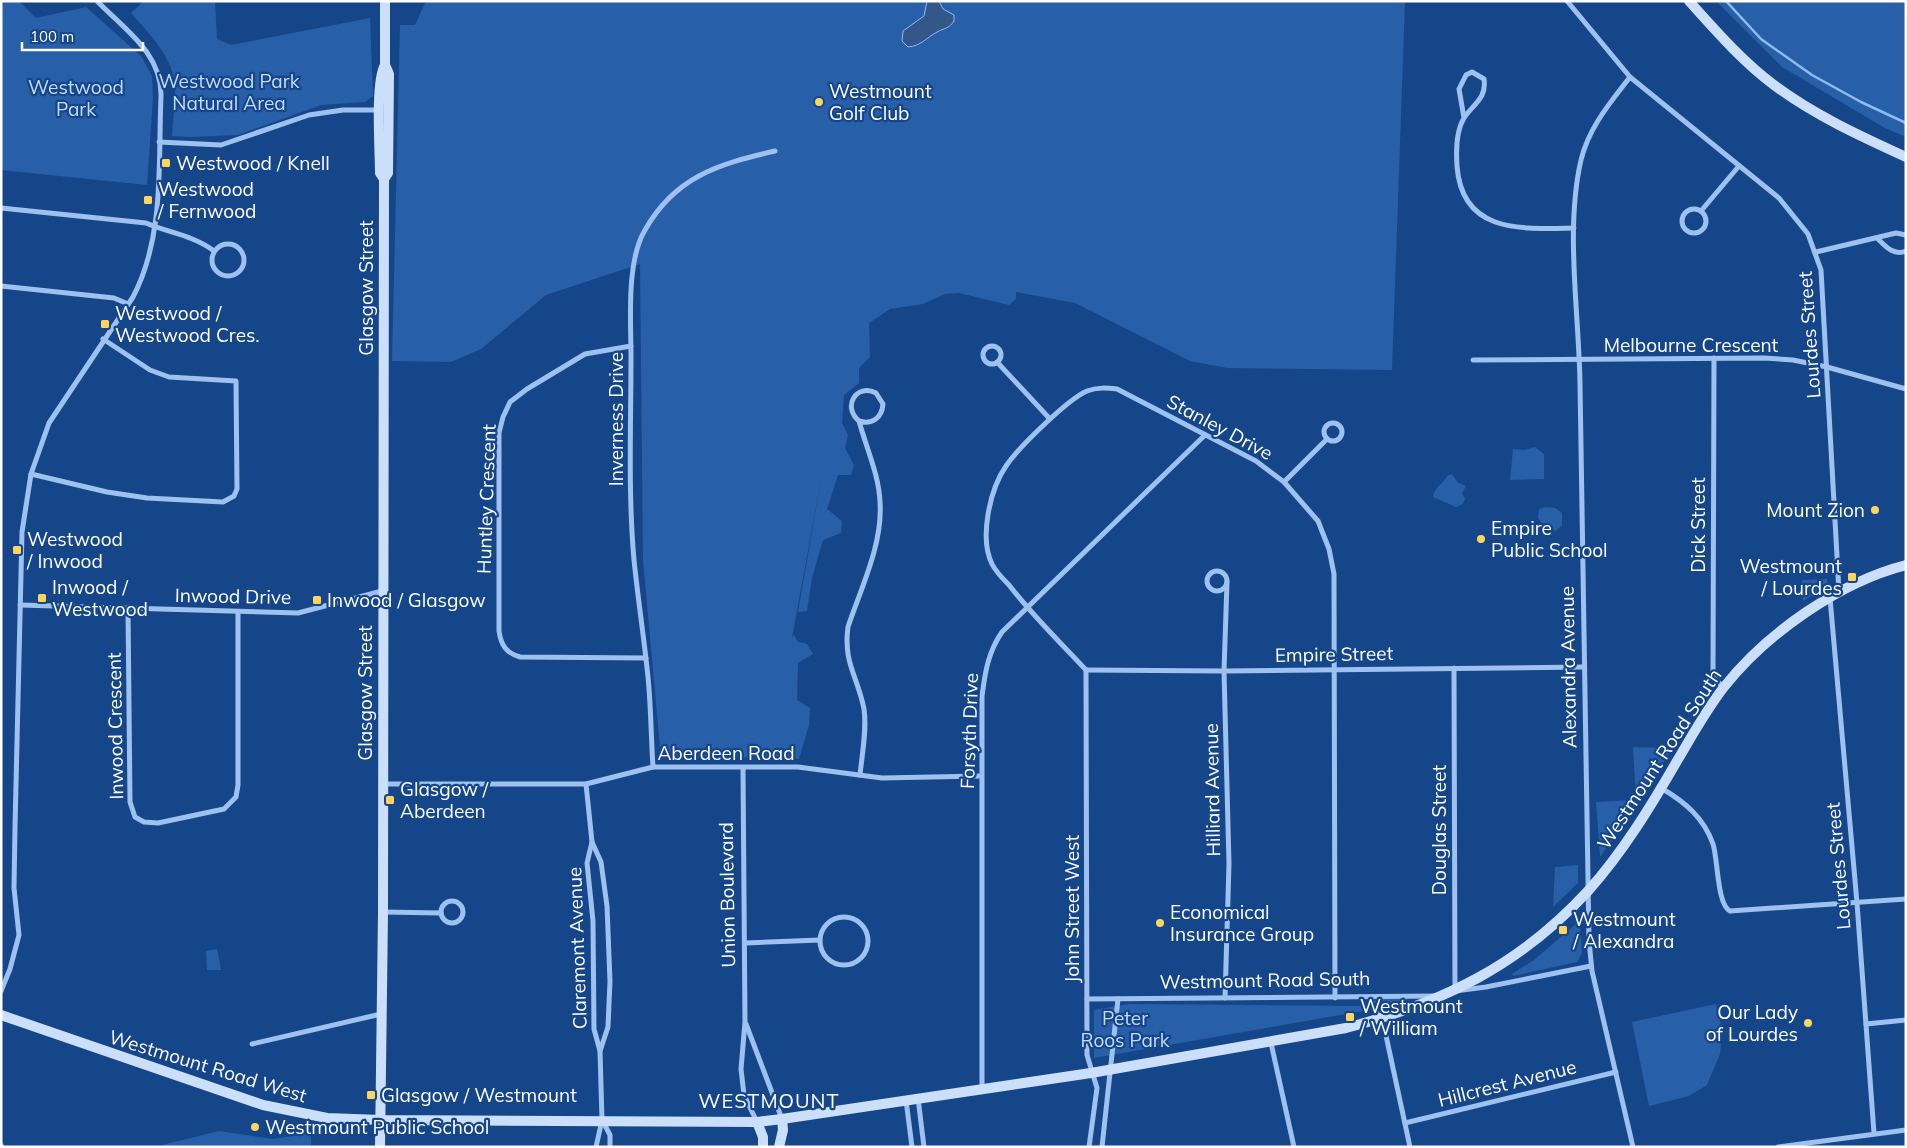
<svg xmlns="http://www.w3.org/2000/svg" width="1907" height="1148" viewBox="0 0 1907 1148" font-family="Mulish,sans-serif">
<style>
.green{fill:#285fa9}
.water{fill:#335789;stroke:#90bbf2}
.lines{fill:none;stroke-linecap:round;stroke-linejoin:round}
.stream{stroke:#90bbf2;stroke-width:2.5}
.street{stroke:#9ec1ef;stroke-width:5}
.secondary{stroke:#ccdffa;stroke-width:10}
.poi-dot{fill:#ffd45c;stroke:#16468a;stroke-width:2}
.labels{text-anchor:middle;stroke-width:4.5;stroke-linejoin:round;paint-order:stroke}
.park-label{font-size:19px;fill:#c4dcfb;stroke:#16468a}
.poi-label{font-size:19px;fill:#fff;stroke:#16468a;text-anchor:start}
.street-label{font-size:19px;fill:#fff;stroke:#16468a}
.neighbourhood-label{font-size:20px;letter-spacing:1px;fill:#fff;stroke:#16468a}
</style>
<rect width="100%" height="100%" fill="#16468a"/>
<g class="green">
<path d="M1 1H19L36 18 86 7 141 56 152 76 153 98 147 185 1 170Z"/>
<path d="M144 1H215L217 39 231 45 370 18 373 96 365 102 321 105 238 135 190 137 172 136C173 121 175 105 175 89 175 59 150 35 131 13Z"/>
<path d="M426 1H1405L1392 370 1227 368 1190 361 1075 303 1016 292V299L1009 305 959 293 945 294 923 304 890 309 869 323 870 357 859 368V383L844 395 842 423 848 435 845 448 854 465 851 475H838L827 509 842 521 841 533 823 540 812 578 807 611 798 612 821 480 792 638 794 635 798 642 807 644 813 654 798 663 797 700 810 708 809 725 799 759H787L785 757 674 758 660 747 643 560 640 264 546 295 481 349 451 362 392 361 400 25H415Z"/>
<path d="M1716 1H1906V137L1885 128 1782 67Z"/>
<path d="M1535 447 1544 454V479L1510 480 1513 449 1524 450Z"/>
<path d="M1452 474 1458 483 1466 486 1462 493 1465 499 1463 504 1456 507 1433 497C1434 487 1443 484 1447 476Z"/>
<path d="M1545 507 1555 508 1562 513V525L1556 531 1545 528 1538 518 1539 509Z"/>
<path d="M1827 579 1828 586 1803 601 1802 580Z"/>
<path d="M1633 747 1672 748 1646 791 1600 857 1596 802 1636 800Z"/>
<path d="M1578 865V883L1553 907 1555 867Z"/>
<path d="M1577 923 1580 926 1582 953 1577 962 1513 976 1512 974 1534 960Z"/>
<path d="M217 949 221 970H207L206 951Z"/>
<path d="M1382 998 1409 999 1386 1007 1094 1058V1010L1129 1004 1359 1006Z"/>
<path d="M1716 1004 1722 1030 1720 1054 1707 1085 1689 1096 1649 1106 1632 1022Z"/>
<path d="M219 1131 273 1139 311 1133V1147H162V1145Z"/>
</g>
<path class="water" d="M927 1H939L943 9 954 15V21C949 29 944 28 937 32 926 38 921 46 908 47L902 41 903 31 924 16Z"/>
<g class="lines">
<path class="stream" d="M1726 1 1761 39 1812 75 1861 102 1906 123"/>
<g class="street">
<path d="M1567 1 1630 77 1779 198 1808 234 1821 270 1839 592"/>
<path d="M1630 77C1610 103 1589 127 1581 160 1565 229 1579 313 1580 384 1582 570 1587 755 1589 941L1592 971 1633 1147"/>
<path d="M1464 118 1459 89 1466 75 1472 72 1484 79C1487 99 1473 104 1464 118 1456 131 1456 151 1457 166 1462 234 1522 229 1574 228"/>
<path d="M159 142 221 145 309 115 343 110H381"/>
<path d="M1 208 146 223C169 233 193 235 214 251"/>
<circle cx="1694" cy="221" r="12"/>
<path d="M1701 211 1739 166"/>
<path d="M1878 239C1886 247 1894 256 1906 251"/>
<circle cx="228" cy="260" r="16"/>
<path d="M1816 252 1896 233 1906 235"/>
<path d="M1 286 114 298 128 304"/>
<path d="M631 346 585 354 527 389 510 402 503 417 499 433V631C501 645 506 653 520 657L646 658"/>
<circle cx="992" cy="355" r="9"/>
<path d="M1714 358 1713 677 1723 687"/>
<path d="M1473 360 1764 358 1793 360 1827 367 1906 389"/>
<path d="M997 362 1050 419"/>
<path d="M859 421C872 425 882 418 883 404L876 393C856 383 842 407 859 421 866 447 879 475 880 502 883 544 861 588 848 627 843 663 858 677 864 709 867 730 862 754 860 775"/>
<circle cx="1333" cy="432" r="9"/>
<path d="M31 474 107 492 147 498 223 502 234 496 237 489 236 381 169 377 150 370 103 339"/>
<path d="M1284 482 1327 439"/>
<circle cx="1217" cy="581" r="10"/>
<path d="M1830 598 1857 903 1874 1133"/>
<path d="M20 605 298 613 382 591"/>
<path d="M128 609 130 802 135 817 144 822 158 823 224 809 236 797 238 785V612"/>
<path d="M1454 668 1455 991 1486 987 1591 966"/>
<path d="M1086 670C1060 642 1032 615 1009 585 1003 579 996 572 992 564 979 538 990 489 1006 466 1018 448 1068 399 1087 391 1097 387 1107 388 1117 389L1256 461 1284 482 1318 521 1329 549 1334 574 1335 998"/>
<path d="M1086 670 1224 671 1583 667"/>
<path d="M1086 670 1087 1055 1097 1088 1089 1147"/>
<path d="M653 767C651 737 651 707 648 677 644 638 638 599 634 560 628 493 631 424 631 357 631 320 626 262 645 230 675 177 718 164 775 151"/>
<path d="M743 768 745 1022 741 1069 744 1095 757 1122"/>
<path d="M384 784H586L653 767H798L882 778 981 776"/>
<path d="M586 784 592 842 601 862 607 906 610 981 608 1027 600 1051"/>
<path d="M1661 788C1685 802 1704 818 1713 844 1718 859 1717 905 1730 911L1906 899"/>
<path d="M592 842 587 863 593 921 594 1029 600 1051 602 1120 596 1147"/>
<circle cx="452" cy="912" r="11"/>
<path d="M383 912 441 913"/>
<circle cx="844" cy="941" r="24"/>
<path d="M745 943 820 940"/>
<path d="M1 991 10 969 19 935 14 888 15 827 22 532 31 474 49 423 133 297C165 236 158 163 161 96 162 53 124 29 97 1"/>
<path d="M1225 998 1229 864 1224 671 1227 582"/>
<path d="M1370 998 1385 1031 1410 1147"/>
<path d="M1087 999 1435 996"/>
<path d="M746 1024 782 1119"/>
<path d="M1866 1024 1906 1020"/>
<path d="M1271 1043 1294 1147"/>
<path d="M252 1044 381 1014"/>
<path d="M982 1088V696C985 673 988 652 1002 632L1205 435"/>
<path d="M918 1098 924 1147"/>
<path d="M906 1100 912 1147"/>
<path d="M602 1120 610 1135V1147"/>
<path d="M1405 1123 1616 1072"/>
<path d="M1 1145 2 1147"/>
<path d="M1102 1147 1118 999"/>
<path d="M1778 1147 1906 1130"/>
</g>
<g class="secondary">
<path d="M1689 1C1716 31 1742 61 1774 85 1814 115 1860 136 1906 157"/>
<path d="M384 179 388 173 389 74 385 65V1"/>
<path d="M1 1015 263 1105 327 1118 380 1120 757 1122 782 1119 1091 1073 1346 1028C1442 1003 1519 966 1588 891 1623 852 1651 806 1677 761 1692 736 1706 710 1724 687 1766 634 1839 582 1906 565"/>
<path d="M757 1122 763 1137V1147"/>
<path d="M380 1147 383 912 384 179 380 173C380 150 375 82 385 65"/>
<path d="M779 1147 783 1130 782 1119"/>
</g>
</g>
<g class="poi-dot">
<circle cx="819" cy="102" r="5"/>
<rect x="161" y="158" width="10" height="10" rx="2.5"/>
<rect x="143" y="195" width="10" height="10" rx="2.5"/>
<rect x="100" y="319" width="10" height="10" rx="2.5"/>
<circle cx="1875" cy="510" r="5"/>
<circle cx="1481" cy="539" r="5"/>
<rect x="12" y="545" width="10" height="10" rx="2.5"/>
<rect x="1847" y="572" width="10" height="10" rx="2.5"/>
<rect x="37" y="593" width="10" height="10" rx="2.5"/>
<rect x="312" y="595" width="10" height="10" rx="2.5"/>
<rect x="385" y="795" width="10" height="10" rx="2.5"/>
<circle cx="1160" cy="923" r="5"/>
<rect x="1558" y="925" width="10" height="10" rx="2.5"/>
<rect x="1345" y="1012" width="10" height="10" rx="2.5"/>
<circle cx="1808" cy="1023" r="5"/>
<rect x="366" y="1090" width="10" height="10" rx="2.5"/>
<circle cx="255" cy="1127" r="5"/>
</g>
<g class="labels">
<g class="park-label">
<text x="229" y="88">Westwood Park<tspan x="229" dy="22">Natural Area</tspan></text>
<text x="76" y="94">Westwood<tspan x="76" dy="22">Park</tspan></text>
<text x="1125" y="1025">Peter<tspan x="1125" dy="22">Roos Park</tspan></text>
</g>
<g class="poi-label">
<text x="829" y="98">Westmount<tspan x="829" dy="22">Golf Club</tspan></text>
<text x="176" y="170">Westwood / Knell</text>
<text x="158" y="196">Westwood<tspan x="158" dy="22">/ Fernwood</tspan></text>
<text x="115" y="320">Westwood /<tspan x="115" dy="22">Westwood Cres.</tspan></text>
<text x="1865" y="517" text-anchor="end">Mount Zion</text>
<text x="1491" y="535">Empire<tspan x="1491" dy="22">Public School</tspan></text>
<text x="27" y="546">Westwood<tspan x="27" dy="22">/ Inwood</tspan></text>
<text x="1842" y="573" text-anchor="end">Westmount<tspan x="1842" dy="22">/ Lourdes</tspan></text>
<text x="52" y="594">Inwood /<tspan x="52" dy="22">Westwood</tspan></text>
<text x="327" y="607">Inwood / Glasgow</text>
<text x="400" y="796">Glasgow /<tspan x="400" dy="22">Aberdeen</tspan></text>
<text x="1170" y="919">Economical<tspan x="1170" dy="22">Insurance Group</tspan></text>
<text x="1573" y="926">Westmount<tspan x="1573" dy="22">/ Alexandra</tspan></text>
<text x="1360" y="1013">Westmount<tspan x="1360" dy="22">/ William</tspan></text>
<text x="1798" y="1019" text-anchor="end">Our Lady<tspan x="1798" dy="22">of Lourdes</tspan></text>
<text x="381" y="1102">Glasgow / Westmount</text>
<text x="265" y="1134">Westmount Public School</text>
</g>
<g class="street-label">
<text transform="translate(366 288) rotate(-90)" y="7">Glasgow Street</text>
<text transform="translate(1809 335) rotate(-94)" y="7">Lourdes Street</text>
<text x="1691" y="352">Melbourne Crescent</text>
<text transform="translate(616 419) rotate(-90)" y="7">Inverness Drive</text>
<text transform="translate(1220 427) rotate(28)" y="7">Stanley Drive</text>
<text transform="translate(486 499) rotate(-88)" y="7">Huntley Crescent</text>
<text transform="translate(1698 525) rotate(-90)" y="7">Dick Street</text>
<text transform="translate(233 596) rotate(1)" y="7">Inwood Drive</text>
<text transform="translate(1334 654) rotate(-1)" y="7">Empire Street</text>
<text transform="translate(1568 667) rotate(-91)" y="7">Alexandra Avenue</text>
<text transform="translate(365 693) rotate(-90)" y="7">Glasgow Street</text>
<text transform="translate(115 726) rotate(-91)" y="7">Inwood Crescent</text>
<text transform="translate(969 731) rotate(-88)" y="7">Forsyth Drive</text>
<text x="726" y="760">Aberdeen Road</text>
<text transform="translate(1659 759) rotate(-57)" y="7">Westmount Road South</text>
<text transform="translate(1212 790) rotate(-91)" y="7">Hilliard Avenue</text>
<text transform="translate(1439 830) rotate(-90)" y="7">Douglas Street</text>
<text transform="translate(1838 866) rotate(-95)" y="7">Lourdes Street</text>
<text transform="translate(727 895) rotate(-91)" y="7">Union Boulevard</text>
<text transform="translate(1072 909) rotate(-90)" y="7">John Street West</text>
<text transform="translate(577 948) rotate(-92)" y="7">Claremont Avenue</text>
<text transform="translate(1265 980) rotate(-1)" y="7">Westmount Road South</text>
<text transform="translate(208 1066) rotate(17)" y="7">Westmount Road West</text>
<text transform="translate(1507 1083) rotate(-14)" y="7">Hillcrest Avenue</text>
</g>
<g class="neighbourhood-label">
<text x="769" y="1108">WESTMOUNT</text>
</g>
</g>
<rect width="1907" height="1148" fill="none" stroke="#ffffff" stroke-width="5"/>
<path d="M22 42v8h121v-8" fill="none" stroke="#ffffff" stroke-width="2.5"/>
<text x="30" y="42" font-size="15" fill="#ffffff" stroke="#16468a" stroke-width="4" paint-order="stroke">100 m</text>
</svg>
